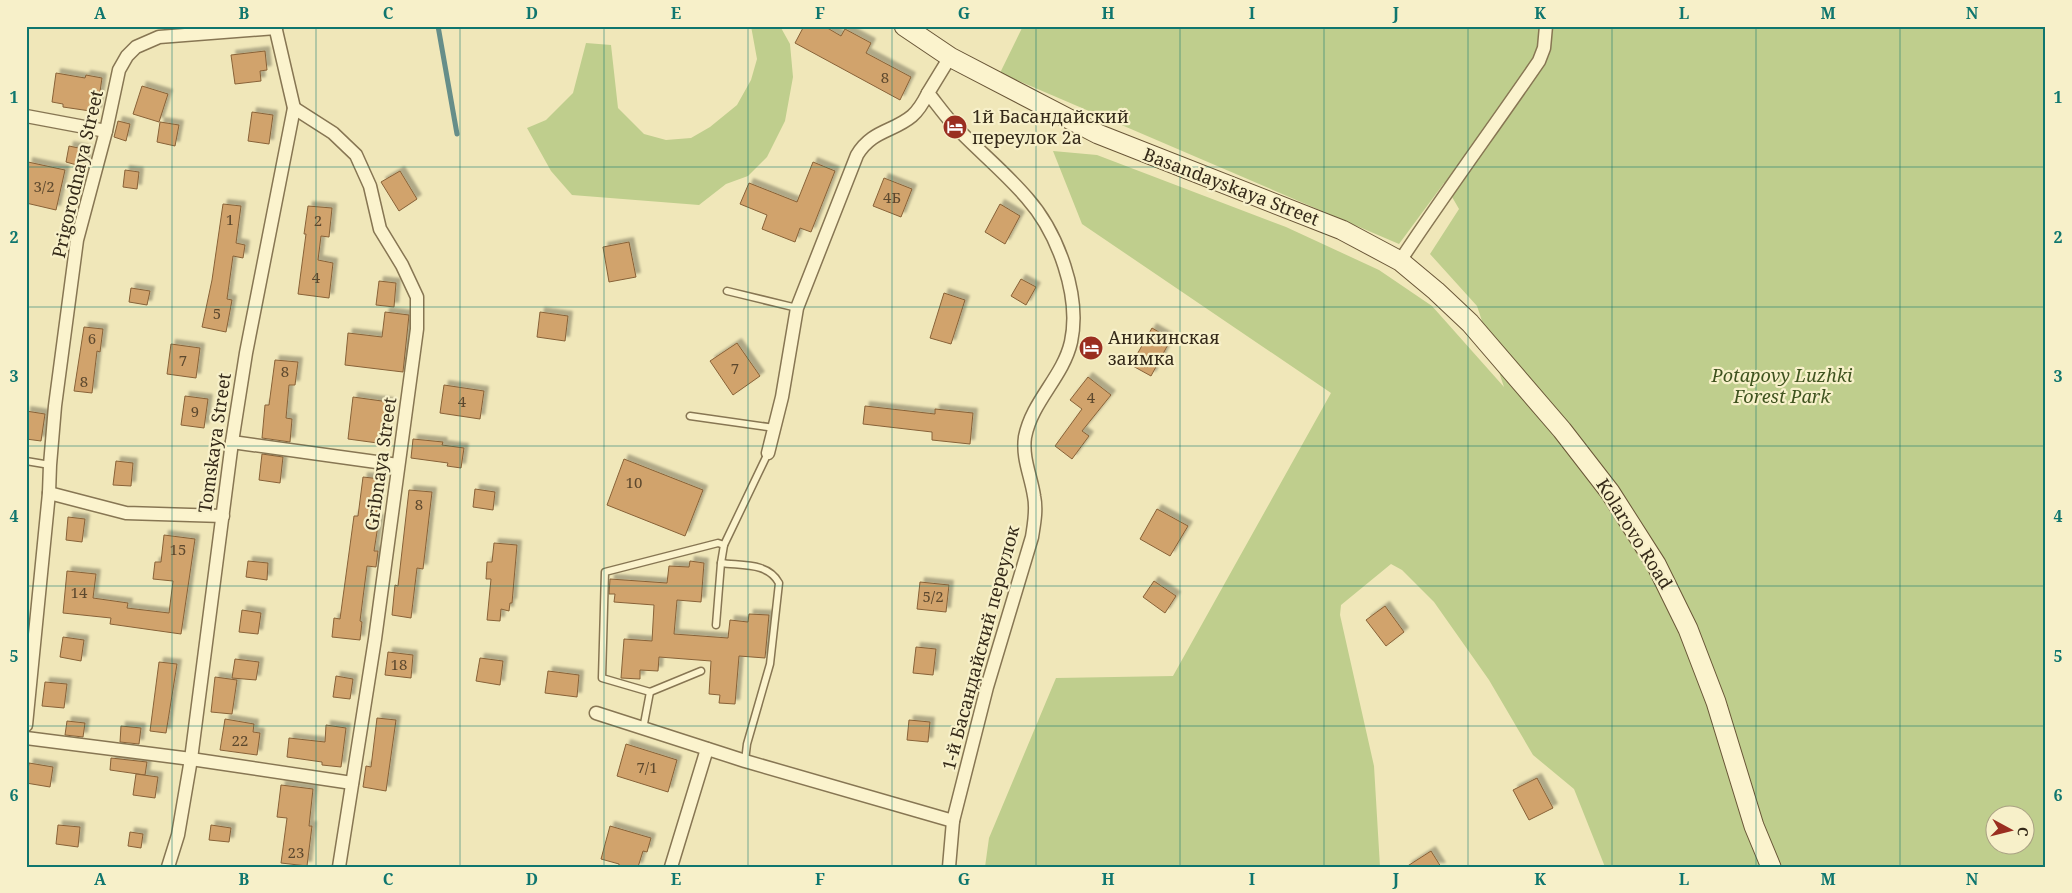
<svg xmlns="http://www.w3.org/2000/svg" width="2072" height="893" viewBox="0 0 2072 893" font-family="'Noto Serif',serif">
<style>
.green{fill:#bfce8d;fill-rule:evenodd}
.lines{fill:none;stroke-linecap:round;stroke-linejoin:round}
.stream{stroke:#668e89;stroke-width:5}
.building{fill:#d1a36c;stroke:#886238;filter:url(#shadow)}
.lane-casing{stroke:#877653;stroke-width:9}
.street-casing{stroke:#877653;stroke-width:15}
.secondary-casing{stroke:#695637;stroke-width:21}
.lane{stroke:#fbf3cd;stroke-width:6}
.street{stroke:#fbf3cd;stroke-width:12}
.secondary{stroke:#fbf3cd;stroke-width:19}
.grid{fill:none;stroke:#0f766e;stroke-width:1;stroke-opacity:0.55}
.labels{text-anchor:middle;stroke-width:4.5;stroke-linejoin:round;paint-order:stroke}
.number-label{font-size:15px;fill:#5c482e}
.poi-label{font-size:18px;fill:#352a19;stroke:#f7f0c9;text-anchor:start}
.street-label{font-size:18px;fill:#352a19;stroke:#f7f0c9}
.park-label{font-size:18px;font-style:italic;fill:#3f531f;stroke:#f7f0c9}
.neatline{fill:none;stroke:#0f766e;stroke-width:2}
.grid-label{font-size:16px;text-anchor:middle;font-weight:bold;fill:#0f766e}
</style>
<defs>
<filter id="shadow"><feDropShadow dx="4.5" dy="-4.5" stdDeviation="1" flood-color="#0004"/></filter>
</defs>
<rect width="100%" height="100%" fill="#f0e7b9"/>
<g class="green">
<path d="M751 26H780L790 44 793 77 785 121 767 157 748 176 726 184 699 205 572 195 551 171 527 128 546 120 573 93 586 43 611 45 618 108 644 134 666 140 691 138 710 127 737 105 751 80 757 59Z"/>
<path d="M1023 26H2046V867H1605L1574 789 1533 755 1489 680 1434 602 1402 570 1391 564 1341 605 1340 615 1374 766 1380 867H985L989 838 1056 678 1173 676 1331 393 1082 224 1053 151 1097 155 1286 227 1379 270 1432 306 1504 387 1477 306 1430 254 1459 209 1444 183 1399 244 1000 73ZM1994 816H2024V846H1994Z"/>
</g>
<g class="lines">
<path class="stream" d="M438 26 457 134"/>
</g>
<g class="building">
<path d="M804 26H824L841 36 845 29 871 43 866 53 911 77 900 100 795 43Z"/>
<path d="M265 51 267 70 260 71 261 81 235 84 231 55Z"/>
<path d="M56 73 85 78 86 75 102 78 97 112 63 107V104L52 102Z"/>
<path d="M142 86 168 94 159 122 133 114Z"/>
<path d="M252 112 273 115 269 144 248 141Z"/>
<path d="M118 121 130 124 126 141 114 137Z"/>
<path d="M160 122 179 125 175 146 157 142Z"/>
<path d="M69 146 88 150 84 167 66 162Z"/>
<path d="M28 162 65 170 56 210 26 203Z"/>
<path d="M813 162 835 171 811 232 800 228 795 242 762 229 767 215 740 204 749 183 797 202Z"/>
<path d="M125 170 139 172 137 189 123 187Z"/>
<path d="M400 171 417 199 399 211 381 182Z"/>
<path d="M884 178 912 189 901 217 873 206Z"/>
<path d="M223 204 241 206 236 243 245 245 243 258 233 256 227 299 232 300 226 332 202 327 212 280Z"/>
<path d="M1000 204 1020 216 1005 244 985 232Z"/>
<path d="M308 206 332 208 329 237 321 236 318 260 333 263 329 298 298 294 306 234H304Z"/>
<path d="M629 242 636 277 609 282 603 247Z"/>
<path d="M1021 279 1036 287 1026 305 1011 296Z"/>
<path d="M379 281 396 283 394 307 376 305Z"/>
<path d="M131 288 150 291 147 305 129 302Z"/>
<path d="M944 293 965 300 951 344 930 338Z"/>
<path d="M385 312 409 315 403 372 345 365 348 333 382 337Z"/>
<path d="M540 312 568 316 565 341 537 337Z"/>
<path d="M84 327 103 329 100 352 97 351 92 393 74 391Z"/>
<path d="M1152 328 1171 339 1151 376 1131 365Z"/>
<path d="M737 343 760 376 733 395 710 361Z"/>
<path d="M171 344 200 348 196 378 167 374Z"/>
<path d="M275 360 298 362 295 385H289L286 418 292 419 290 442 262 438 265 405H269Z"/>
<path d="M1088 377 1111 395 1082 431 1089 436 1072 459 1055 446 1082 409 1070 400Z"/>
<path d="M444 385 484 391 480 419 440 413Z"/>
<path d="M185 396 208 399 204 428 181 425Z"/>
<path d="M353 397 389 402 385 444 348 439Z"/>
<path d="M865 406 935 414V409L973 413 970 444 932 440V432L863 424Z"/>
<path d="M26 411 45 414 41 441 26 439Z"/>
<path d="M413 439 443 442 442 445 464 448 461 468 447 466 448 463 411 458Z"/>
<path d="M262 454 283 457 280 483 259 480Z"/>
<path d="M624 459 703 490 685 536 607 505Z"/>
<path d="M116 461 133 463 131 486 113 485Z"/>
<path d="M363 477 381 479 376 518 379 519 374 551H378L376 567 367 566 360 621 362 622 360 640 332 637 334 618 340 619 354 516H358Z"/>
<path d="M475 489 495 492 493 510 473 507Z"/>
<path d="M409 490 432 492 423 569 417 568 411 618 392 615 395 585 398 586Z"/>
<path d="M1157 509 1188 526 1170 556 1140 539Z"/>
<path d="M68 517 85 519 82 542 66 540Z"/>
<path d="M164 535 195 539 181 634 110 624 111 618 63 613 67 571 96 574 93 598 128 603 127 608 169 613 173 581 153 579 155 562H161Z"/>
<path d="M494 543 517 545 512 603H510L509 611 501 609 500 621 487 620 491 579H486L487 562H492Z"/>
<path d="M248 561 268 563 267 580 246 577Z"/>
<path d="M690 561 704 563 701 602 677 600 674 634 728 638 730 620 748 622 749 614 769 615 765 658 739 656 735 704 719 703 720 695 709 694 711 661 659 657 658 671 640 670V679L621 678 624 639 652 641 654 605 614 602 615 594H609L610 579 667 583 669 566 689 567Z"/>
<path d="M1154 581 1176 596 1165 613 1143 597Z"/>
<path d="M920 582 949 585 946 612 917 609Z"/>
<path d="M1385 606 1404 632 1386 646 1366 620Z"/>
<path d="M242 610 261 613 258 634 239 632Z"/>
<path d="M63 637 84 640 81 661 60 657Z"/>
<path d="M916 647 936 649 933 675 913 673Z"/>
<path d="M388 652 413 655 411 678 385 675Z"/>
<path d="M480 658 503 661 500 685 476 681Z"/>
<path d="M235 659 259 662 256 680 232 678Z"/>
<path d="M159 662 177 664 166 733 150 731Z"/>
<path d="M548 671 579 675 577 697 545 693Z"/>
<path d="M336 676 353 679 350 699 333 697Z"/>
<path d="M215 677 237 680 232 714 211 712Z"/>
<path d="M45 682 67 684 64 708 42 706Z"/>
<path d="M377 718 396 720 386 791 363 787 366 766 371 767Z"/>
<path d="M225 719 254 724 253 732 260 733 257 755 220 750Z"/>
<path d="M909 720 930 722 928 742 907 740Z"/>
<path d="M67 721 85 723 83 737 65 735Z"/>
<path d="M326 725 346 728 341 767 322 765V762L287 757 289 738 325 742Z"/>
<path d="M121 726 141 728 139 744 120 742Z"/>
<path d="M626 744 677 760 668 792 617 776Z"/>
<path d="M111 758 147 762 145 775 110 770Z"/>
<path d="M29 763 53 767 50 787 26 783Z"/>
<path d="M136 774 158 777 155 798 133 795Z"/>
<path d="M1537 778 1553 808 1529 820 1513 790Z"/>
<path d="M281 785 313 789 309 826H312L307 866 281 863 287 818 277 817Z"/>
<path d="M58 825 80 827 78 847 56 844Z"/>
<path d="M211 825 231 828 229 842 209 840Z"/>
<path d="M610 826 651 838 647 852 643 851 638 867H619V864L601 859Z"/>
<path d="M130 832 143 834 141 848 128 846Z"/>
<path d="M1431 851 1441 867H1406Z"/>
</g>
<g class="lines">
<defs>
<g id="lane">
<path d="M727 291 797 308"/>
<path d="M690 416 775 428"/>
<path d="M26 461 50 465"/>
<path d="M721 563C741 566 768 562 779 583L770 664 747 744 745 761"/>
<path d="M716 625 721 563 724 545 768 453"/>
<path d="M701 671 650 692 602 678 605 572 718 543 724 545"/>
<path d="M643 729 650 692"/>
</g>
<g id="street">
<path d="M294 108 333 133 356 155 370 186 380 229 402 265 417 297V329L375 639 339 867"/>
<path d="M26 116 106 131"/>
<path d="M1400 261C1445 193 1493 128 1539 61L1544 48 1546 26"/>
<path d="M232 442 398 465"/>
<path d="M768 453 782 397 797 308 857 155C872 130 893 132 912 116 919 110 924 101 928 93"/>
<path d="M49 493 126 513 223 516"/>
<path d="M596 713 745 761 953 821"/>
<path d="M26 725 49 493 50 465 55 406 77 240 106 131 119 70 127 56 136 47 159 37 276 28"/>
<path d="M26 738 191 759 352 783"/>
<path d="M168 867 178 835 191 759 232 442 246 353 294 108 275 26"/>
<path d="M671 867 707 749"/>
<path d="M949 867 953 821 987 687 1032 537C1034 524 1037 510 1034 496 1031 476 1022 458 1025 437 1032 401 1063 377 1071 342 1081 296 1058 233 1027 198 1004 171 976 149 952 123 944 114 936 103 928 93L950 57"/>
</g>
<path id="secondary" d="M904 26 950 57 1098 134 1342 230 1400 261 1436 291 1470 323 1562 430 1610 492 1656 564 1688 629 1716 702 1754 826 1771 867"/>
</defs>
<use href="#lane" class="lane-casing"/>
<use href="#street" class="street-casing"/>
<use href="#secondary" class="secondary-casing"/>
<use href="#lane" class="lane"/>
<use href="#street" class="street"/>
<use href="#secondary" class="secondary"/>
</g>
<path class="grid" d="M172 26V867M316 26V867M460 26V867M604 26V867M748 26V867M892 26V867M1036 26V867M1180 26V867M1324 26V867M1468 26V867M1612 26V867M1756 26V867M1900 26V867M26 167H2046M26 307H2046M26 446H2046M26 586H2046M26 726H2046"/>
<defs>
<symbol id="hotel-disc" viewBox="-11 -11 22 22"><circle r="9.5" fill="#9a2e20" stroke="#f7f0c9"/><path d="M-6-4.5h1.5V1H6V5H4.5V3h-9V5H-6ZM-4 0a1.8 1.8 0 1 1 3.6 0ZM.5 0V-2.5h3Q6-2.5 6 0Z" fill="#fff"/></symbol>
</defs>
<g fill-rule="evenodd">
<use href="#hotel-disc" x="941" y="113" width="28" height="28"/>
<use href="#hotel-disc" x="1077" y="334" width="28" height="28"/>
</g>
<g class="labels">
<g class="number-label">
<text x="885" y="83">8</text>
<text x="44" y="192">3/2</text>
<text x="892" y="203">4Б</text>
<text x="230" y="225">1</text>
<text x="318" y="226">2</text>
<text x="316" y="283">4</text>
<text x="217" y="319">5</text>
<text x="92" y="344">6</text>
<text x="183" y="366">7</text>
<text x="735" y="374">7</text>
<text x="285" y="377">8</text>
<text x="84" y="387">8</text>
<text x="1091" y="403">4</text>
<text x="462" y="407">4</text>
<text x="195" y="417">9</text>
<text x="634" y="488">10</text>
<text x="419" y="510">8</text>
<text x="178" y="555">15</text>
<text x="79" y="598">14</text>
<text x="933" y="602">5/2</text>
<text x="399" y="670">18</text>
<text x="240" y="746">22</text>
<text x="647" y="773">7/1</text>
<text x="296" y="858">23</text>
</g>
<g class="poi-label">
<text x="972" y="123">1й Басандайский<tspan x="972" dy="21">переулок 2а</tspan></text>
<text x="1108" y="344">Аникинская<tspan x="1108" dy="21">заимка</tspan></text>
</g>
<g class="street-label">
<text transform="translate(78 174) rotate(-77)" y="6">Prigorodnaya Street</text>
<text transform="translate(1231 187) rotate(21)" y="6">Basandayskaya Street</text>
<text transform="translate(215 443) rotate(-82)" y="6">Tomskaya Street</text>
<text transform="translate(381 464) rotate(-82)" y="6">Gribnaya Street</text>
<text transform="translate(1634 534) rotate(58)" y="6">Kolarovo Road</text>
<text transform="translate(981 648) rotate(-75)" y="6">1-й Басандайский переулок</text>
</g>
<g class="park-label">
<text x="1782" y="382">Potapovy Luzhki<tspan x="1782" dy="21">Forest Park</tspan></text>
</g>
</g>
<rect width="2072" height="893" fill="none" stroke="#f7f0c9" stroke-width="55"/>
<g transform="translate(2010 830) rotate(97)"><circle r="24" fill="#f7f0c9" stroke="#a9a183"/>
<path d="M0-4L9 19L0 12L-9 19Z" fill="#9a2e20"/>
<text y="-8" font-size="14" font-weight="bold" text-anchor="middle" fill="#352a19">С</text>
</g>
<rect x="28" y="28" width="2016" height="838" class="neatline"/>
<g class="grid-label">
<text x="100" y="19">A</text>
<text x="244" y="19">B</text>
<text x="388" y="19">C</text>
<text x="532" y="19">D</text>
<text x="676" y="19">E</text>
<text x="820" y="19">F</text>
<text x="964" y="19">G</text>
<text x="1108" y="19">H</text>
<text x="1252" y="19">I</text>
<text x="1396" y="19">J</text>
<text x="1540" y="19">K</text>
<text x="1684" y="19">L</text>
<text x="1828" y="19">M</text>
<text x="1972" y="19">N</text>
<text x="14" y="103">1</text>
<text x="2058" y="103">1</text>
<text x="14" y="243">2</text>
<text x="2058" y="243">2</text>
<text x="14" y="382">3</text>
<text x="2058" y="382">3</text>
<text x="14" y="522">4</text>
<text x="2058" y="522">4</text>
<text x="14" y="662">5</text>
<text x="2058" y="662">5</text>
<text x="14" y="801">6</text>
<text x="2058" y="801">6</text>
<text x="100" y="885">A</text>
<text x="244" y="885">B</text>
<text x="388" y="885">C</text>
<text x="532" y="885">D</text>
<text x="676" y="885">E</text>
<text x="820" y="885">F</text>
<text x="964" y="885">G</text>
<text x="1108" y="885">H</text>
<text x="1252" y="885">I</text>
<text x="1396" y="885">J</text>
<text x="1540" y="885">K</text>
<text x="1684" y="885">L</text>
<text x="1828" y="885">M</text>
<text x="1972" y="885">N</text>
</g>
</svg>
